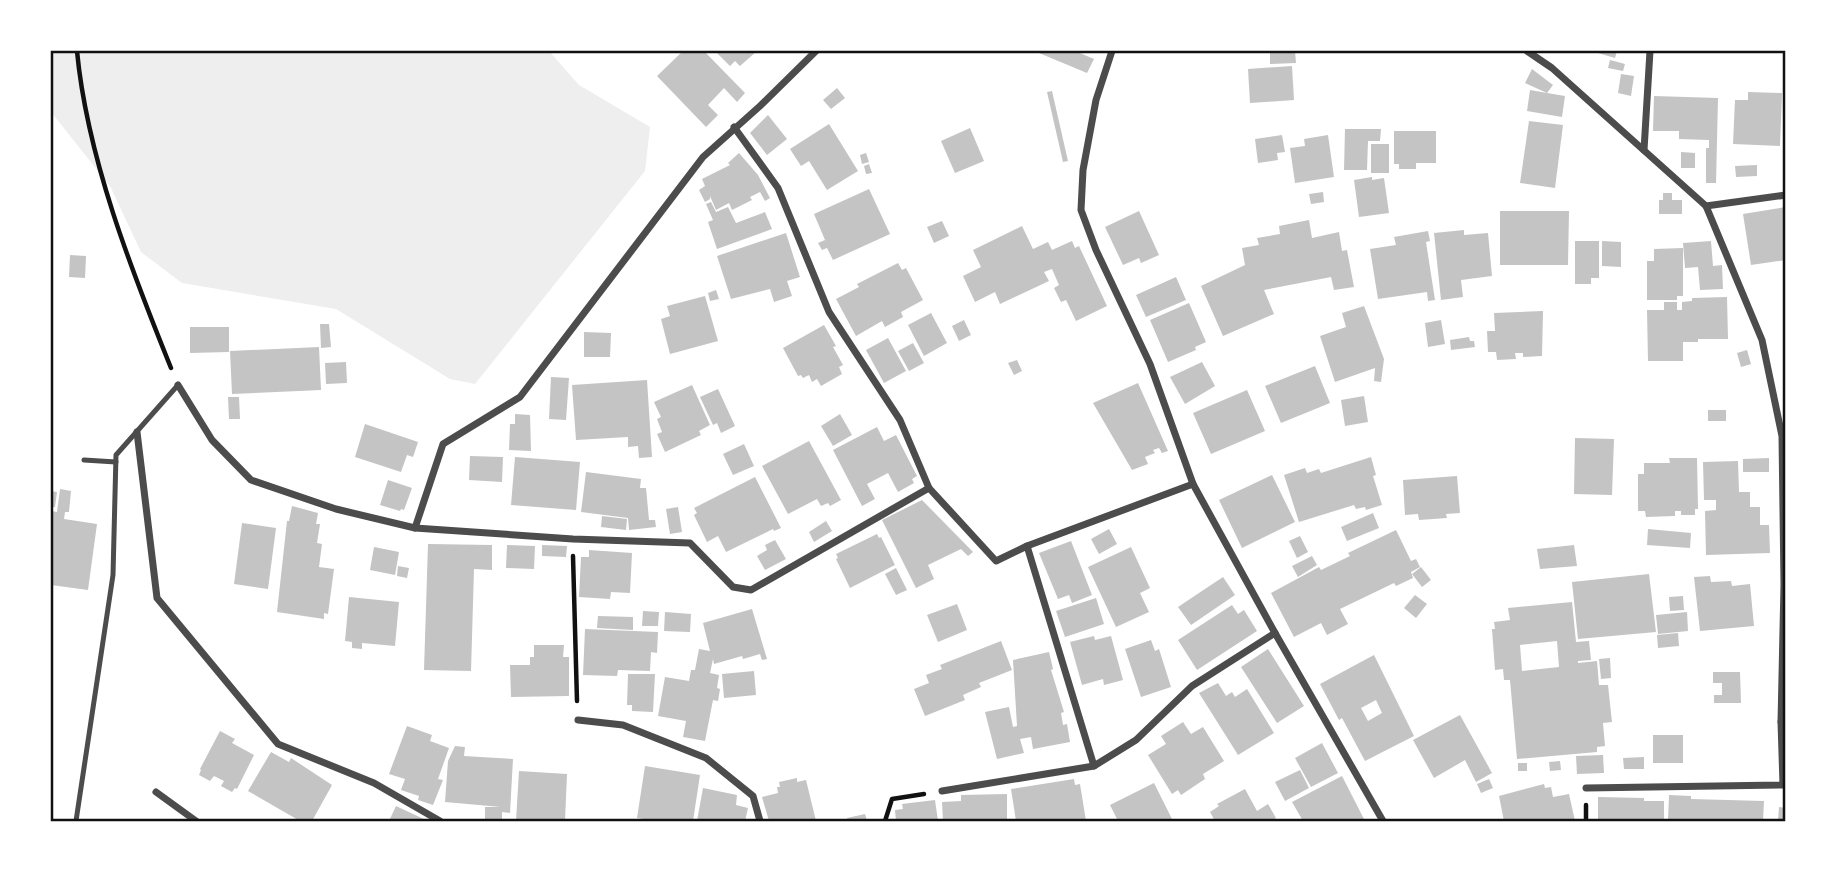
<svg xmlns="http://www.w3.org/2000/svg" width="1837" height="872" viewBox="0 0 1837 872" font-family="'Zilla Slab',serif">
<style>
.green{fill:#eee}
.building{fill:#c4c4c4;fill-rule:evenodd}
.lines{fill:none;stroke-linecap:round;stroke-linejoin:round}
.path{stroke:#111;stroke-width:4.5}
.service{stroke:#4c4c4c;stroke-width:5}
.minor{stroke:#4c4c4c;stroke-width:7}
.neatline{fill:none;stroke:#111;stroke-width:2.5}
</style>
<rect width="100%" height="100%" fill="#fff"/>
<path class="green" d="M51 51H549L579 85 650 127 645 171 475 384 450 379 336 309 182 283 141 252 110 186 51 112Z"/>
<g class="building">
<path d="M683 51H704L745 93 737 102 724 88 708 105 718 115 706 127 657 76Z"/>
<path d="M715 51H757L740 66 735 61 730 66Z"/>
<path d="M1040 51H1075L1094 59 1087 73 1039 53Z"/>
<path d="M1270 51H1295L1296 63 1270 64Z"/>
<path d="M1591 51H1617L1615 58Z"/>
<path d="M1610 60 1625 64 1623 71 1608 68Z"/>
<path d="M1292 66 1294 100 1250 103 1248 69Z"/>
<path d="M1532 69 1553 85 1547 93 1565 96 1562 117 1527 111 1530 90 1547 93 1525 83Z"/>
<path d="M1621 74 1634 76 1631 96 1618 93Z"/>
<path d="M837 88 845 98 831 109 823 100Z"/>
<path d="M1052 91 1068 161 1063 162 1047 92Z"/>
<path d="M1748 92 1782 93 1780 146 1733 144 1735 100H1748Z"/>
<path d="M1654 96 1718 98 1716 183H1706V148H1709V140L1679 139V131H1653Z"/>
<path d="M768 115 787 139 767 155 750 133Z"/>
<path d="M1529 121 1563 125 1555 188 1520 183Z"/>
<path d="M829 124 858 171 827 190 809 161 801 166 790 149Z"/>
<path d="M970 128 984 161 955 173 941 141Z"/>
<path d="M1345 129H1381L1380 141H1368L1367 170H1344Z"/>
<path d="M1394 131H1436V163H1416V169H1399V164H1394Z"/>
<path d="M1282 135 1285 152 1277 153 1278 160 1258 163 1255 139Z"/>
<path d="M1328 135 1334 177 1295 183 1290 148 1305 146 1304 139Z"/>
<rect x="1371" y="144" width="18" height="29"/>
<path d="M1681 152 1695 153V168H1681Z"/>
<path d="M739 153 758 175 770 198 765 201 760 192 750 197 752 200 732 210 729 203 716 210 710 196V199L705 202 699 190 705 186 702 179 730 165 728 163Z"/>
<path d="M866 153 869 162 862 164 860 155Z"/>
<path d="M869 164 872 173 866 174 864 166Z"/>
<path d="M1757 165V176L1736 177 1735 166Z"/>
<path d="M1372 177V180L1384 178 1389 213 1359 217 1354 180Z"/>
<path d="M869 189 890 234 833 260 827 248 822 250 818 243 825 240 814 214Z"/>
<path d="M1323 192 1324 202 1311 204 1309 194Z"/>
<path d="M1663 193H1672V200H1682V214H1659V200H1663Z"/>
<path d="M711 202 716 212 728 207 736 223 765 212 772 229 717 249 708 222 713 220 706 204Z"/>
<path d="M1786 207V260L1751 265 1743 214Z"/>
<path d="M1139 211 1159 255 1141 263 1139 258 1123 265 1105 227Z"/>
<path d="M1500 211H1569L1568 265H1500Z"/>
<path d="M1309 220 1312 238 1339 232 1342 251 1347 250 1354 287 1334 290 1331 277 1264 290 1274 314 1223 336 1201 286 1245 265 1242 248 1259 245 1257 238 1280 234 1279 226Z"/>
<path d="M942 221 949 236 934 243 927 227Z"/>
<path d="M1022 226 1033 249 1048 242 1052 250 1072 241 1075 248 1079 246 1107 306 1076 321 1066 300 1061 302 1054 288 1059 285 1052 269 1044 272 1049 281 1000 304 995 292 975 302 963 276 981 267 973 250Z"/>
<path d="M1464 230V235L1488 233 1492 276 1461 280 1463 297 1441 300 1434 233Z"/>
<path d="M1428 231 1430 241 1426 242 1435 300 1428 301 1427 292 1378 299 1370 249 1396 245 1394 237Z"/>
<path d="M786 233 800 277 787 281 792 296 774 302 770 289 731 299 717 256Z"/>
<path d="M1575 241H1599V278H1591V284H1575Z"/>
<path d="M1602 241 1621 242V267L1602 266Z"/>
<path d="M1711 241 1713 266 1722 265 1723 289 1700 290 1698 267 1685 268 1683 243Z"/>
<path d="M1683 248V296H1677V300H1647V261H1654V249Z"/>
<path d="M70 255 86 256 85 278 69 277Z"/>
<path d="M898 263 902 270 906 268 923 300 901 312 903 317 885 327 882 321 856 336 836 299 859 287 857 284Z"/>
<path d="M1176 277 1186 300 1146 317 1136 295Z"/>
<path d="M716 290 719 299 710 301 708 293Z"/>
<path d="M705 296 718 341 670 354 661 319 670 316 667 306Z"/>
<path d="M1727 297 1728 339H1698V342H1683V361H1648L1647 310H1664V302H1677V310H1682V302L1692 301V298Z"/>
<path d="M1189 303 1206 342 1195 347 1196 350 1168 362 1150 320Z"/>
<path d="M1364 306 1384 359 1381 382 1374 381 1375 368 1335 382 1320 336 1346 327 1342 313Z"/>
<path d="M1543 311 1542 356 1523 357V353H1515L1516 359 1497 360 1496 352H1488L1487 331H1495L1494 313Z"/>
<path d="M931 313 947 343 924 356 908 325Z"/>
<path d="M964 320 971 335 959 341 952 326Z"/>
<path d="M1441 320 1445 344 1428 347 1425 323Z"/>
<path d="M320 324H329L331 347 321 348Z"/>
<path d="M824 325 836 346 833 347 843 365 839 367 842 374 821 386 817 379 812 382 809 375 803 378 801 375 798 376 783 348Z"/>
<path d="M190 327H229V352L190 353Z"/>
<path d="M584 332 611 333 610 357H584Z"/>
<path d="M1469 337 1470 341H1474L1475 347 1451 350 1450 340Z"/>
<path d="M888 338 906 371 884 383 866 350Z"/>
<path d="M913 343 924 363 909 371 898 351Z"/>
<path d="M319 347 321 390 232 394 230 351Z"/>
<path d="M1747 350 1751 364 1741 367 1737 353Z"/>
<path d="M1017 360 1022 371 1014 375 1008 363Z"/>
<path d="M346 362 347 383 326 384 325 363Z"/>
<path d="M1202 362 1215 386 1185 404 1170 377Z"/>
<path d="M1315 366 1330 403 1281 423 1265 386Z"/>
<path d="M551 377 569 378 566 420 549 419Z"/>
<path d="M647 380 652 457 639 458 638 446 628 447V437L576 440 572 385Z"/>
<path d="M1138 383 1168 451 1162 453 1159 448 1153 450 1155 453 1145 457 1148 464 1132 470 1093 403Z"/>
<path d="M692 385 710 425 699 431 701 435 665 452 657 434 662 432 657 419 661 417 654 402Z"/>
<path d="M718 389 735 426 721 433 717 423 713 425 700 397Z"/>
<path d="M1247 390 1265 431 1211 454 1193 413Z"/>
<path d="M1364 396 1368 422 1345 426 1341 400Z"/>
<path d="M228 397H239L240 419H229Z"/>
<rect x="1708" y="410" width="18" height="11"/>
<path d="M515 414 530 415 531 451 509 450 510 424H515Z"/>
<path d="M840 414 852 435 833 446 821 426Z"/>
<path d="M365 424 418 442 413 457 407 455 401 472 355 457Z"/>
<path d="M877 427 884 441 896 435 917 476 912 479 914 483 898 492 888 473 867 484 875 499 862 506 833 450Z"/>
<path d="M1575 438 1614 439 1612 495 1574 494Z"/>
<path d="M809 441 841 500 830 506 828 503 821 506 817 499 788 514 762 466Z"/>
<path d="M744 444 754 466 733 475 723 454Z"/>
<path d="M470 456 503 457 502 482 469 480Z"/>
<path d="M515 457 580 462 576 510 511 505Z"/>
<path d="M1371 457 1376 475 1373 476 1382 505 1366 510 1365 507 1356 509 1354 505 1299 522 1284 475 1305 468 1307 473 1319 469 1321 473Z"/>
<path d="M1669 458H1697L1698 509H1695V515H1681V511H1675V516L1646 517 1645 511H1638V474H1644V463H1670Z"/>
<path d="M1769 458V472H1743V459Z"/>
<path d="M1738 461 1739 492H1750V507H1760V525H1769L1770 553 1706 555 1705 511 1716 510V500H1704L1703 462Z"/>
<path d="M586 472 641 479 640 488H646L649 520H655L656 527 629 530 628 518 581 512Z"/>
<path d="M1272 475 1295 522 1242 548 1219 500Z"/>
<path d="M1457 476 1460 513 1446 514 1447 518 1419 520 1418 514 1405 515 1403 480Z"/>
<path d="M755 477 781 528 774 531 773 529 726 552 718 536 707 542 694 515 697 513 694 508Z"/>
<path d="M388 480 412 488 404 510 401 509 400 511 380 505Z"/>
<path d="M60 489 71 491 69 512H65L64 519 97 524 88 590 51 585V511L57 512Z"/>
<path d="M51 491 57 492 55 507H51Z"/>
<path d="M922 500 973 552 968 556 961 549 928 565 934 579 916 588 882 520Z"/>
<path d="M292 506 318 513 316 524H320L317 543 322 544 319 567 334 569 328 614 324 613V619L277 612 287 521H289Z"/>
<path d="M678 507 682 532 670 534 666 509Z"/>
<path d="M1373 513 1379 528 1347 541 1341 527Z"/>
<path d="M602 516 627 519 626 530 601 527Z"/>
<path d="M826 521 832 531 814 542 809 532Z"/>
<path d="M242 523 276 528 268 589 234 584Z"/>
<path d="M1109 529 1117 544 1099 554 1091 539Z"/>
<path d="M1648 529 1691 533 1690 548 1647 545Z"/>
<path d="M1396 530 1411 561 1416 559 1420 567 1411 572 1413 578 1396 586 1394 583 1340 609 1348 624 1327 635 1321 623 1294 637 1271 593 1319 567 1321 570 1350 556 1348 553Z"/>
<path d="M877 534 879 538 881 537 895 565 850 588 836 559 838 558 836 554Z"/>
<path d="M1300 536 1308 552 1297 558 1289 541Z"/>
<path d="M775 540 786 559 765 570 757 556 767 550 765 545Z"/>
<path d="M1071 541 1092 595 1072 603 1069 595 1058 599 1039 553Z"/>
<path d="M428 544 492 545V570L474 569 471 671 424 670Z"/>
<path d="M507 545 535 546 534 569 506 568Z"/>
<path d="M542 545 567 546 566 557 542 556Z"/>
<path d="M1574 545 1577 566 1540 569 1537 549Z"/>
<path d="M374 547 399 552 395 575 370 570Z"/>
<path d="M1131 547 1150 588 1140 593 1149 612 1116 627 1088 567Z"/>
<path d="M589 550 632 553 630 593 611 592 610 599 579 597 581 557H589Z"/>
<path d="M1312 556 1317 565 1298 577 1292 566Z"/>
<path d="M398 566 409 568 407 578 397 576Z"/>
<path d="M1421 567 1431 580 1422 587 1412 574Z"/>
<path d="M896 568 907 590 896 595 885 574Z"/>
<path d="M1649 574 1656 632 1578 639 1572 582Z"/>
<path d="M1710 576 1711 582 1731 581 1732 586 1750 584 1754 626 1700 631 1694 577Z"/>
<path d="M1223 577 1235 595 1191 625 1178 607Z"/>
<path d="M1415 595 1427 604 1416 618 1404 608Z"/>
<path d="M1683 596 1684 610 1670 611 1669 597Z"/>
<path d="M349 597 399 602 395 646 362 643V649L352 648V642L345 641Z"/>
<path d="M1096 598 1104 624 1065 637 1056 611Z"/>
<path d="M1572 602 1576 642 1589 641 1591 660 1578 661V663L1597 661 1599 685H1608L1612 722 1603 723 1605 746 1597 747V752L1517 759 1510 680H1504L1503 669 1495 670 1492 629H1495L1494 622 1510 620 1508 608ZM1557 641 1559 667 1522 671 1520 645Z"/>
<path d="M957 604 967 630 938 642 927 615Z"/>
<path d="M1232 605 1238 614 1244 610 1257 631 1197 670 1178 640Z"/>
<path d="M752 609 767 659 762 660 760 654 743 659 742 656 714 664 713 659 710 673 719 675 717 688 720 689 718 701 713 700 705 741 683 737 686 721 658 716 665 677 689 681 691 670H695L699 649 710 651 703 623Z"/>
<path d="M643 611 659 612 658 626H642Z"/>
<path d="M665 612 691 614 690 632 664 631Z"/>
<path d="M1687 612 1688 631 1658 634 1656 615Z"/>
<path d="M598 616 633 617V630L597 628Z"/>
<path d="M585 629 658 632 657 653 651 652 650 671 618 670 617 676 583 675Z"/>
<path d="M1678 633 1679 646 1658 648 1657 635Z"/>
<path d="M1094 636 1095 640 1111 636 1123 680 1104 685 1103 679 1082 685 1070 642Z"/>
<path d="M1151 640 1155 651 1159 649 1171 687 1141 697 1125 649Z"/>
<path d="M1001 641 1012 670 979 683 981 687 963 695 965 700 925 716 914 689 929 683 926 675 942 669 940 665Z"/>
<path d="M534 645H564L563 657H569V696L511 697 510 665H530V657H534Z"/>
<path d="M1268 649 1304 706 1277 723 1241 667Z"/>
<path d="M1049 652 1053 669 1051 670 1064 712 1061 713 1063 725 1067 724 1070 742 1033 749 1031 737 1020 739 1024 753 997 759 985 712 1009 707 1013 727 1017 726 1013 660Z"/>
<path d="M1374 655 1414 736 1365 761 1342 718 1339 720 1320 684ZM1376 700 1382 713 1368 721 1361 708Z"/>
<path d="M1610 658 1611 678 1601 679 1599 659Z"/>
<path d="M754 671 756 695 724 698 722 674Z"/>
<path d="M1713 672H1740L1741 703H1714V695H1722V683H1713Z"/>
<path d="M628 674H655L653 712 632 711V705H627Z"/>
<path d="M1218 683 1226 696 1232 692 1235 697 1247 689 1274 733 1238 755 1199 693Z"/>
<path d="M1460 715 1492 773 1476 782 1465 760 1434 778 1413 740Z"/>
<path d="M1183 722 1191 734 1203 727 1224 761 1203 774 1205 779 1181 795 1178 790 1172 794 1148 755 1166 744 1161 736Z"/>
<path d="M407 726 432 735 430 741 449 748 438 779 443 780 433 805 418 800 419 796 401 790 405 779 389 774Z"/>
<path d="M220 731 235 739 232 743 254 755 237 789 235 788 232 792 221 786 224 781 214 776 210 781 199 775 201 770 200 769Z"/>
<rect x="1653" y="735" width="30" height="28"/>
<path d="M1322 743 1338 773 1311 787 1295 758Z"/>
<path d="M455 746 465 747 464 756 513 759 510 813 502 812V821L485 820V807H501L445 802 448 761Z"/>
<path d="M271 752 289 762 291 758 332 785 312 821H300L248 791Z"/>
<path d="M1603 755 1604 773 1577 774 1576 756Z"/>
<path d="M1644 757V769H1624L1623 758Z"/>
<path d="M1560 761 1561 770 1550 771 1549 762Z"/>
<rect x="1518" y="763" width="9" height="8"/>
<path d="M645 766 700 775 693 821H657L637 818Z"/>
<path d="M1300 770 1309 788 1285 801 1275 782Z"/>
<path d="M519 771 567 774 565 821H516Z"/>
<path d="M1342 776 1365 821H1303L1292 802Z"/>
<path d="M797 778V782L806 780 816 821H769L762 797 778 793 777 787H780L779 782Z"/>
<path d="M1074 779 1075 785 1080 784 1086 821H1016L1011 789Z"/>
<path d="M1489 779 1493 788 1481 793 1477 784Z"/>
<path d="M1154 783 1173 821H1118L1110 805Z"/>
<path d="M1544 784 1545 788 1551 787 1553 797 1569 794 1575 821H1504L1499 796Z"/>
<path d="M703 788 737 795 736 805 748 808 745 821H697Z"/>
<path d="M1245 789 1257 811 1268 804 1276 818 1270 821H1215L1210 812 1219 806 1217 804Z"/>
<path d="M1007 794V821H943L942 802 961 801V795Z"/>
<path d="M1669 795 1691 796V799L1764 801 1763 821H1668Z"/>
<path d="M1598 797 1644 798V801H1664V821H1598Z"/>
<path d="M935 800 938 821H896L895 810 903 809 902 804Z"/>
<path d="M396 806 428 821H389Z"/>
<path d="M1779 807 1786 808V821H1778Z"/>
<path d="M865 814 867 821H848L847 818Z"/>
</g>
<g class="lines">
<g class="path">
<path d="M77 51C87 157 131 269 171 368"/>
<path d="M573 556 577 701"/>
<path d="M1586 805V821"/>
<path d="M885 821 892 799 924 794"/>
</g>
<g class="service">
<path d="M84 460 116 462"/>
<path d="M76 821 113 575 116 455 178 385"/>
</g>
<g class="minor">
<path d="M1112 51 1096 100 1083 170 1081 210 1096 250 1150 364 1193 484 1275 633 1383 821"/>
<path d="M1527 51 1552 68 1706 206 1762 340 1782 436 1784 584 1781 722H1786"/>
<path d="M734 127 778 188 829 312 900 420 929 488"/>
<path d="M1644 150 1650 51"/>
<path d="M1706 206 1786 195"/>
<path d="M178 385 212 440 251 480 336 509 415 528 573 539 690 543 733 587 751 590 929 488 996 561 1027 546 1193 484"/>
<path d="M137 432 157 598 278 744 374 783 440 821"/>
<path d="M415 528 443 444 520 397 703 157 760 106 816 51"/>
<path d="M1027 546 1094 766"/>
<path d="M578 720 623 725 706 758 753 796 760 821"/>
<path d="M1586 788 1783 785 1781 722"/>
<path d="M942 791 1094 766 1136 740 1192 686 1275 633"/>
<path d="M156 792 196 821"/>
</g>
</g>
<rect width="1837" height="872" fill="none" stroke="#ffffff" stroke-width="105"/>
<rect x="52" y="52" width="1732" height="768" class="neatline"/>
</svg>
